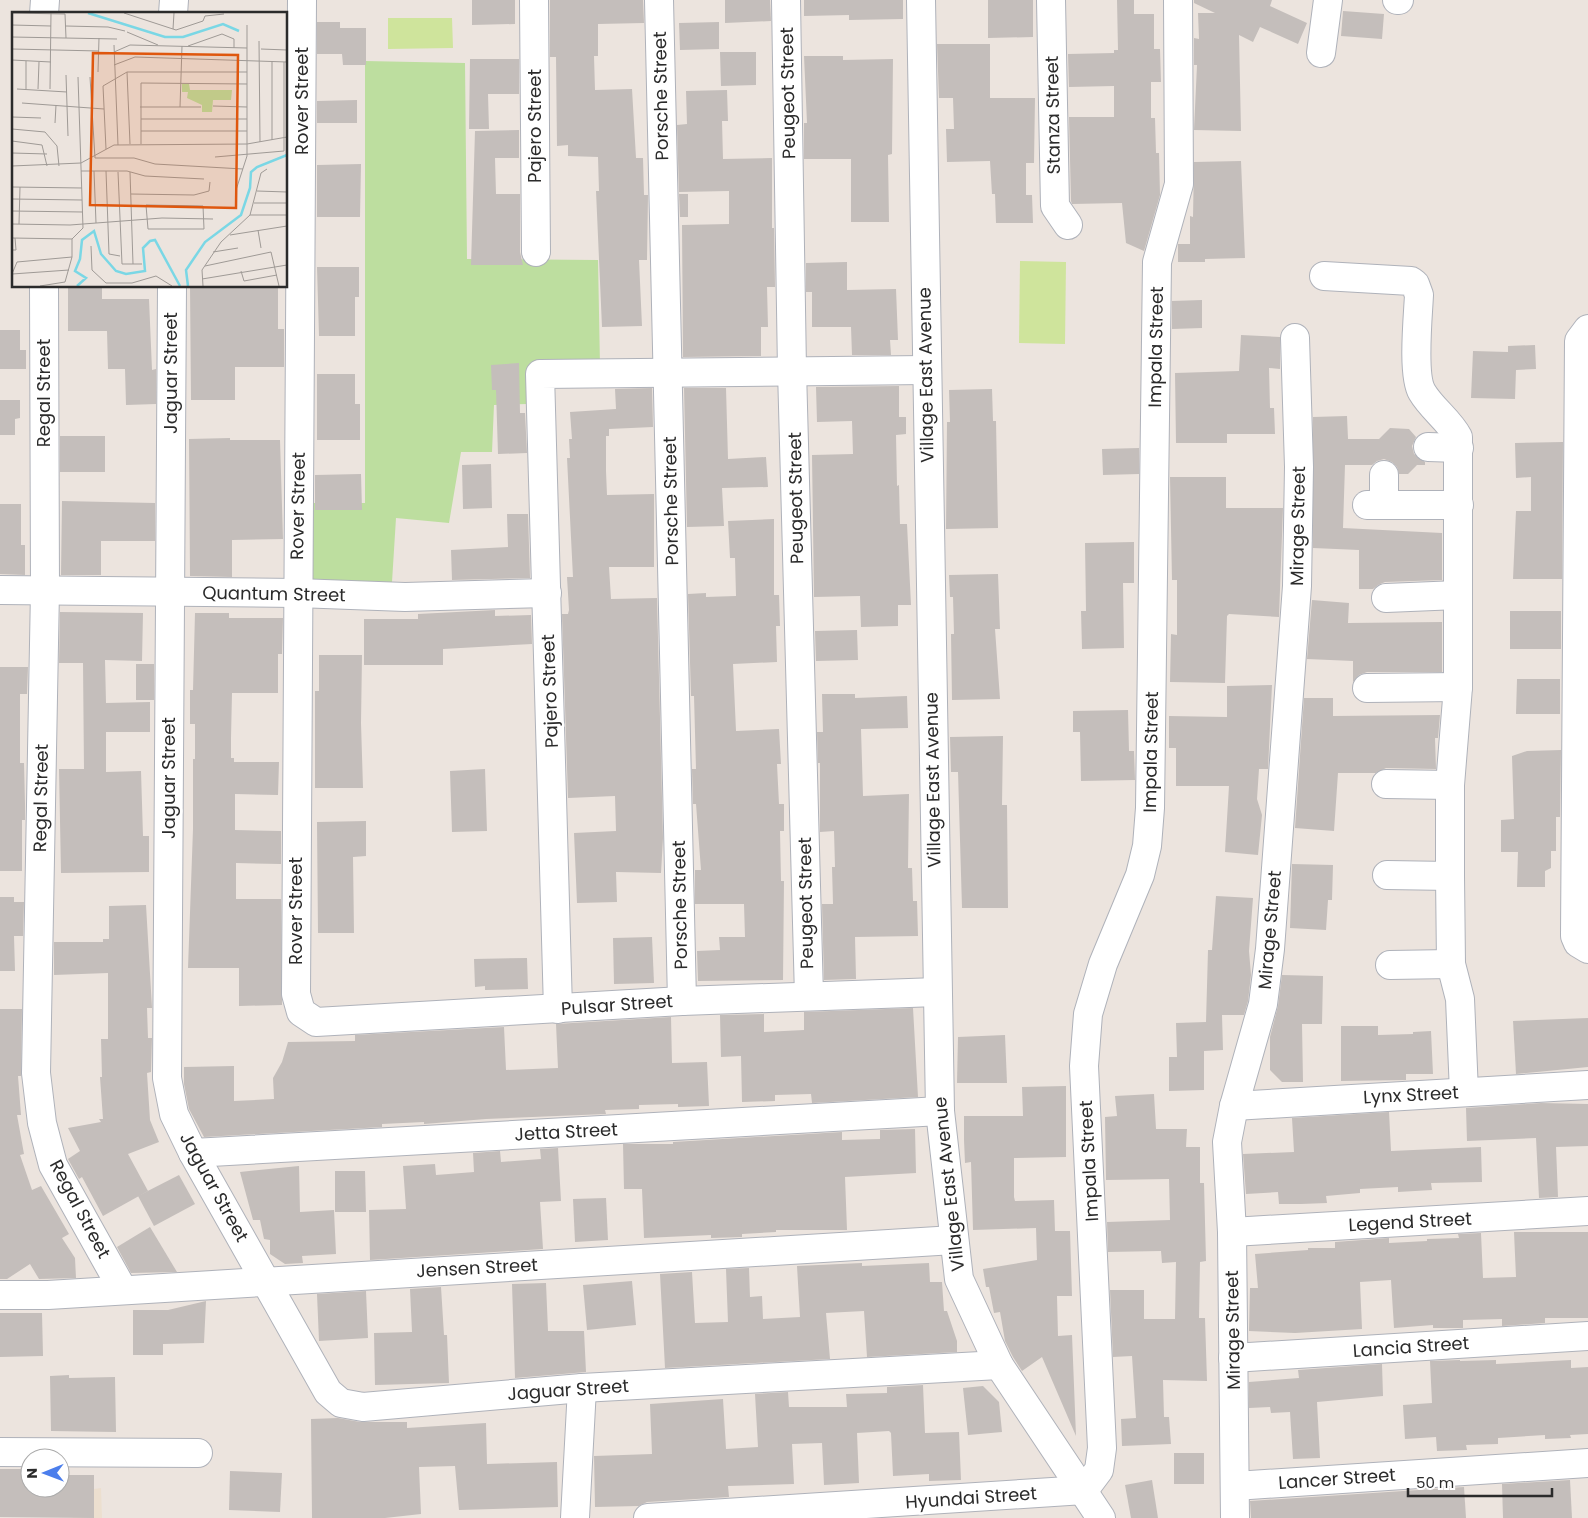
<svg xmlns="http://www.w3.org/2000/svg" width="1588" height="1518" viewBox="0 0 1588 1518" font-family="Poppins,sans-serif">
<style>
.education{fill:#ecdfcf}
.green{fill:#bdde9f}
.pitch{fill:#cfe49c}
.building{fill:#c4bebb}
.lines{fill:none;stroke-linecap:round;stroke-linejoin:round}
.minor-casing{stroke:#afb2ba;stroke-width:30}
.minor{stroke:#fff;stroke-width:28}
.labels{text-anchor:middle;stroke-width:5;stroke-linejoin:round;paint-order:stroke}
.street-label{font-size:18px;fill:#2b2b2b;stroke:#fff}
.inset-river{fill:none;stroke:#7ad7e5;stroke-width:2.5}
.inset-road{fill:none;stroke:#9f9a96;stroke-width:1}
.view{fill:#df570e;fill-opacity:0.15;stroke:#df570e;stroke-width:2.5}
.inset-edge{fill:none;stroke:#2b2b2b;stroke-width:2.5}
</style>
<rect width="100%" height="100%" fill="#ece4de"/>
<path class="education" d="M101 1488 102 1518H73V1492Z"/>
<path class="green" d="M365 61 465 63 467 259 598 260 600 366 526 369 527 404 494 405 492 452H461L449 523 396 518 392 582 308 581 309 503H365Z"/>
<g class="pitch">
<path d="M388 18H452L453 48 388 49Z"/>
<path d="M1020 261 1066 262 1065 344 1019 343Z"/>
</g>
<g class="building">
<path d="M472 0H515V24L472 25Z"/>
<path d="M550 0H643L644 23 598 24V56H594L595 90 632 89 636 158H643L644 195H648L647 260H639L642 326 602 327 596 191H599L598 157 568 156V145L557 146 556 57H550Z"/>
<path d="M725 0H770L771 21 725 23Z"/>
<path d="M804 0H903V19L849 20V15L804 16Z"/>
<path d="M988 0H1033V37L988 38Z"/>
<path d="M1117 0H1134V14H1154V49H1160L1161 82H1151V118H1155L1156 153H1159L1160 195 1144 251 1126 243 1122 203 1072 204 1071 201 1069 117H1114V86L1069 87 1068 54 1114 53V50H1118Z"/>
<path d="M1194 0H1272L1270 6 1307 23 1298 44 1260 27 1253 42 1239 35 1241 131 1194 130 1197 65H1194V38L1199 39 1198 13H1215L1194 3Z"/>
<path d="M1343 11 1384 14 1382 39 1341 36Z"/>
<path d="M317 22H340V28H366V65H343L342 54H317Z"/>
<path d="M719 22V49L680 50 679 23Z"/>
<path d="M937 44H990V98H1035L1034 163H1026V195H1032L1033 223H996L995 194H992L990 161 947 162 946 129H954L953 98H939Z"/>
<path d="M720 52H756V85L721 86Z"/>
<path d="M804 56H843V60L893 59 892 154 888 155 889 222H851V159H804V123H807Z"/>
<path d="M470 59H519V94H488L489 129H469Z"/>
<path d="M727 90 728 121H722L723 159 772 158V228H774L775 287H767L768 327H761V356L683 357 682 225 729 224V191L679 192 677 125 687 124 686 91Z"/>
<path d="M357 100V123H317V101Z"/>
<path d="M519 130V158H495L496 194H520V252L523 265H471L475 131Z"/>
<path d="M1241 161 1245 258 1205 259V262H1178V244H1190V216L1193 217 1194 162Z"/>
<path d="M361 164 360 217H317V165Z"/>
<path d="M679 194H688V217H680Z"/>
<path d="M847 262V290L896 289 898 340H890L891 355H852L851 327H812V292H806V263Z"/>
<path d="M317 267H359V297H355V336H319Z"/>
<path d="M68 286H102V299H149L152 370 156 369V404L126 405 125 369H108L107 331H68Z"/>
<path d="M190 286H278V329H284V367H235V400H191Z"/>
<path d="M1202 300V328L1172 329V301Z"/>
<path d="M0 330H20V350H26V369H0Z"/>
<path d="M1241 335 1280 337V369L1269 368 1270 408H1274L1275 434H1227V443H1176L1175 373 1239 371Z"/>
<path d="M1535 345 1536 369 1516 370 1515 399 1471 398 1473 351 1508 352V346Z"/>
<path d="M519 363 520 413H525L527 453 498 454 496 390H492L491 365Z"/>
<path d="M317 374H355V404H360V440H317Z"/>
<path d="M899 386V417H906V434L896 435 897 486 899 485 900 524H907L911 605H898V626L861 627 860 596 814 597 812 455 853 454 852 421 817 422 816 387Z"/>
<path d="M652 388 653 427 609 429V436H606V471L607 495 654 494V567H609L611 599 657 598 663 838 661 873 616 872 617 902 577 903 574 833 616 831 615 796 568 798 562 614H568L569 610 567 577H573L567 458H570L569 439H572L570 412 616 409 615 389Z"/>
<path d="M684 388H726L728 459 766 457 768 487 722 488 724 526 687 527Z"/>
<path d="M992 389 993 421H996L998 528 946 529 947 422H950L949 390Z"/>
<path d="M0 400H20V418L15 419V435H0Z"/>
<path d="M1347 416 1348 439H1379L1390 428 1409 429 1416 437 1412 446 1414 454 1425 462V465H1417L1408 474H1399L1397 467 1392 462 1384 459 1377 461 1372 465H1345L1343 528 1442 533V580L1385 582 1378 585 1373 589H1359V550L1313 548V417Z"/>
<rect x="60" y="436" width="45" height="36"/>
<path d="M230 438V440H280L283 539 232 540V577L190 576 189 439Z"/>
<path d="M1563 442 1562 579H1513L1516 511H1531V477L1516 478 1515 443Z"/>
<path d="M1139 448V474L1103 475 1102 449Z"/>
<path d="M491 464 492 508 463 509 462 465Z"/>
<path d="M361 474 362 510H315V475Z"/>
<path d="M1170 477H1226V508H1283L1279 617 1229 614 1227 616 1225 683 1170 682 1171 634 1177 635V580H1172Z"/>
<path d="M62 501 155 503V541H101V575H61Z"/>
<path d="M0 504H21V545H25V575L0 574Z"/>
<path d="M507 514H528L530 578 452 580 451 550 508 547Z"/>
<path d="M774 519V595H779L780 626H776L777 662 733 664 736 731 779 729 781 764H777L779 804H784V831H780L781 881H784L783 980 698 981 697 951 720 950 719 937H745L744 904H695V870H701L696 804H693L692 769H696L694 696H691L688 594 706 593V597L736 596 735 558H730L728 521Z"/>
<path d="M1134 542V583H1123L1124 648 1082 649 1081 611H1086L1085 543Z"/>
<path d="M998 574 1000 629H995L1000 699 952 700 951 634H954L953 597H950L949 575Z"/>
<path d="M1312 600 1349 603 1348 623 1442 622V672H1367L1359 675 1353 682V661L1307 659Z"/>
<path d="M495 610V616L531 615 532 644 443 649V665H364V619H418V614Z"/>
<rect x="1510" y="611" width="51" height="38"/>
<path d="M60 612 143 613 142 661 105 660 106 703 150 702V732H106V772L141 771 143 836H149V872L61 873 59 769H84L83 663H59Z"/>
<path d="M195 613H229V618H283L282 654H278V693H232L231 738V758H234V762H279L278 795 235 794V830L281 831V864L236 863V899H281L282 1005 239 1006V968H188L193 829V759H195V724H190V690H193Z"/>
<path d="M857 630 858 660 816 661 815 631Z"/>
<path d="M319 655H362L361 723 363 788H315V691H319Z"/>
<rect x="136" y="664" width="18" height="36"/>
<path d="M0 667H28L27 694H20V763H24L25 804V820H22V871H0Z"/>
<path d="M1517 679H1560V714H1516Z"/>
<path d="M1272 685 1268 769H1259L1257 799 1262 815 1258 855 1225 852 1229 786H1176V748H1169V716L1227 717V686Z"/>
<path d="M822 694H855V698L907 696 908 728 861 729 863 796 909 794 908 868H912L913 901H917L918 936 855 937 856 979 824 980 822 904H833L832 867H835L834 831 820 832V763H818L817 732H823Z"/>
<path d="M1304 698H1333V716L1440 715 1438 738H1435L1436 769 1386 768 1376 773H1338L1334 831 1295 828Z"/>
<path d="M1128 710 1129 751H1134L1135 780 1081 781 1080 732H1073V711Z"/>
<path d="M1003 736 1002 805H1007L1008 908H962L958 772H951L950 737Z"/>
<path d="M1561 750 1560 817H1556V851H1551V868L1545 871V887H1517L1518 852H1501V820L1514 819 1512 756 1527 751Z"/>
<path d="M485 769 487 831 452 832 450 771Z"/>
<path d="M366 821V856L353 857 354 933H318L317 822Z"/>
<path d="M1292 864 1333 865 1332 900H1328L1326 930 1290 928Z"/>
<path d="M1216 896 1253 898 1249 951 1251 975 1248 1001 1244 1015H1222L1223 1050 1204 1051V1090L1169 1091V1057H1177L1176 1023 1206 1022 1208 950H1212Z"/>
<path d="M0 897H14V902H24L23 936H14L15 971H0Z"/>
<path d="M146 905 152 1008H147L148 1038H152L151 1072 147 1073 150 1120 159 1142 128 1154 148 1191 103 1216 82 1177 79 1179 68 1159 80 1151 68 1128 101 1122 99 1119H103L100 1077H102L101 1039H108V973L54 975V942H103V939H109V906Z"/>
<path d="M652 937 654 983 614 984 613 938Z"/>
<path d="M527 958 528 989 485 990V986L475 987 474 959Z"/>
<path d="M1282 975 1323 976 1322 1024H1302L1303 1082H1282L1270 1070V1037L1278 1006Z"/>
<path d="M913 1008 918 1097 812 1103 811 1094 775 1095V1101L742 1102 741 1056 721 1057 720 1015 764 1014V1032L804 1030V1012Z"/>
<path d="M0 1009H22L21 1076H18L21 1115H17L24 1154 20 1155 32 1190 41 1186 69 1234 62 1238 75 1258 76 1278 39 1279 30 1264 7 1279H0Z"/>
<path d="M671 1017 672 1063 707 1062 709 1106 678 1107V1104L639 1105V1109L605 1110 606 1114 486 1119 424 1124V1122L382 1124V1127L204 1137 189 1109 184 1084V1067L234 1066V1101L274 1099 273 1078 282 1062 288 1042 355 1041V1035L504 1027 506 1070 558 1068 556 1024Z"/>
<path d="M1588 1018V1067L1516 1074 1513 1021Z"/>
<path d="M1341 1026H1378V1035L1413 1034V1032L1431 1031 1433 1074H1406V1080L1341 1081Z"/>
<path d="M1005 1035 1007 1083H957L958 1037Z"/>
<path d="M1066 1086V1157L1014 1158V1197L1015 1201 1054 1200 1055 1231H1070L1072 1296H1057L1058 1336 1072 1335 1076 1436 1042 1357 1022 1371 1013 1357 1005 1341 1000 1312 994 1313 989 1287H986L983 1269 1037 1260 1036 1228 973 1230 971 1162 965 1163 964 1140V1116H1023L1022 1087Z"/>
<path d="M1154 1094 1156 1129H1187L1186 1147H1200V1183H1204L1206 1261 1200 1262 1199 1318H1205L1207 1381 1163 1380 1164 1417H1169L1171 1444 1122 1446 1121 1419 1136 1418 1132 1356 1113 1357 1110 1290H1144V1319H1175L1176 1262 1162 1263 1161 1251 1108 1252 1107 1222 1170 1220 1169 1179 1106 1180 1105 1117 1117 1116 1115 1096Z"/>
<path d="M1541 1103 1588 1104V1146L1556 1147 1558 1197 1539 1198 1536 1138 1467 1141 1466 1108Z"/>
<path d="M1389 1112 1391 1151 1481 1147 1482 1182 1431 1183 1432 1190 1398 1192V1187L1360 1189V1193L1326 1196 1327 1203 1301 1204H1279L1278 1192 1246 1194 1243 1154 1294 1152 1292 1118Z"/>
<path d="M915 1129 916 1173 845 1177 847 1230H776V1232L742 1234V1237L711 1238V1235L644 1238 642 1189H624L623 1144H673V1142L842 1132V1140L880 1139V1130Z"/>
<path d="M558 1148 561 1201 540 1202 543 1249 370 1260 369 1210 406 1209 403 1166 435 1164 436 1175 474 1172 473 1153 500 1151 501 1162 541 1159 540 1149Z"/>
<path d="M299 1166 300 1212 334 1210 336 1254 302 1256 303 1263 285 1264 270 1254V1240L264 1239 260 1220H253L240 1172Z"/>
<path d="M335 1171H365L366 1212H335Z"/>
<path d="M179 1175 195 1204 154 1226 138 1196Z"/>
<path d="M606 1198 608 1240 575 1242 573 1199Z"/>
<path d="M150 1227 177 1272 131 1273 117 1247Z"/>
<path d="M1514 1232H1588V1318H1545V1323L1502 1326V1319L1463 1320V1328H1433V1325L1394 1328 1391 1280 1360 1282 1362 1329 1295 1333 1249 1331 1250 1288H1258L1255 1254 1308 1250V1248H1335V1242L1389 1238V1243L1427 1241V1239L1459 1238 1458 1234 1481 1233 1483 1278 1516 1277Z"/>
<path d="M862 1263V1266L929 1263 930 1282H942L944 1311H947L957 1341V1352L867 1357 864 1311 826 1313 830 1359 665 1368 660 1274 692 1272 695 1323 728 1322 726 1269 749 1268 750 1297 762 1296 763 1319 800 1317 797 1266Z"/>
<path d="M632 1281 636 1325 587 1330 583 1285Z"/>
<path d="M546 1283 548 1331H584L586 1372 515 1378 512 1284Z"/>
<path d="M441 1287 444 1335H447L449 1383 375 1385 374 1333 412 1332 410 1289Z"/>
<path d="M366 1291 368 1338 319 1341 317 1294Z"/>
<path d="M206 1301 204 1343 163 1344V1355H133V1310H168Z"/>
<path d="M0 1313H42L43 1356 0 1357Z"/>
<path d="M1460 1360V1361L1496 1360V1364L1571 1360V1368L1588 1367V1434L1570 1435 1571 1438 1545 1439V1435L1498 1438V1444L1466 1445 1467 1450 1437 1451 1436 1437 1405 1439 1403 1405 1432 1403 1430 1361Z"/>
<path d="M1382 1364 1383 1396 1317 1402 1320 1458 1293 1459 1290 1412 1271 1413 1270 1407 1249 1408V1382L1299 1378 1298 1370Z"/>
<path d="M69 1375V1378L115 1377 116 1432 51 1431 50 1376Z"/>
<path d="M923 1385 925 1433 959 1432 961 1480 929 1481V1474L893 1476 891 1433 889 1431 857 1433 859 1483 824 1485 822 1443 792 1444 794 1484 728 1486 729 1497 647 1502 639 1506 595 1507 594 1456 652 1454 650 1404 723 1399 726 1449 758 1447 755 1394 788 1392 789 1407H847L846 1394 887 1393V1387Z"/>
<path d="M983 1386 999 1402 1002 1432 968 1435 963 1388Z"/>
<path d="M338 1418 360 1422H407V1428L486 1423 487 1464 557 1462 558 1507 459 1510 455 1466 419 1467 421 1514 385 1518H312L311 1419Z"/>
<rect x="1174" y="1453" width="30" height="31"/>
<path d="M0 1469H30V1488H60V1475H94V1518L0 1517Z"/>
<path d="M230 1471 282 1473 280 1512 229 1510Z"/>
<path d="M1152 1480 1158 1518H1131L1125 1485Z"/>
<path d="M1570 1480 1572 1518H1503L1502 1484Z"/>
<path d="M1464 1487 1466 1518H1251L1250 1501Z"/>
</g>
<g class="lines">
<defs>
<g id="minor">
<path d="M302 0 296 994 301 1012 316 1022 682 1001 937 992"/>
<path d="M534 0 536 252"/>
<path d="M659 0 682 1001"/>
<path d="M786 0 792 370 809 996"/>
<path d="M921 0 940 1111 959 1279 999 1365 1101 1518"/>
<path d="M1051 0 1055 206 1068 225"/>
<path d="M1397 0H1399"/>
<path d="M44 14 45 0"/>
<path d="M173 14 174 0"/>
<path d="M1321 53 1328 0"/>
<path d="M1324 276 1411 281 1415 284 1419 295C1418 316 1412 375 1422 392 1432 409 1449 420 1458 437V687L1450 785V876L1451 964 1460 999 1464 1092"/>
<path d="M44 286 45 590 36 1073 42 1123 53 1165 123 1290"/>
<path d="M172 286 167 1078 174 1114 193 1153 328 1392 341 1403 363 1407 582 1388 999 1365"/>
<path d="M1588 329 1579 341 1575 936 1578 943 1588 949"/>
<path d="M1428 447 1459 448"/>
<path d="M1384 504V475"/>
<path d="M1367 505H1459"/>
<path d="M0 590 297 593 405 597 547 593"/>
<path d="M1386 598 1458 595"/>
<path d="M1367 688 1458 687"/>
<path d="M1386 784 1450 785"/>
<path d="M1387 875 1450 876"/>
<path d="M1390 965 1451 964"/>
<path d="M558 1009 540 374 926 370"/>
<path d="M1234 1106 1588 1085"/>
<path d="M193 1153 940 1111"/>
<path d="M1232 1232 1588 1211"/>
<path d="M0 1295H48L954 1240"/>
<path d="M1233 1358 1588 1336"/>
<path d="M0 1452 198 1453"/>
<path d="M1235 1486 1588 1463"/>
<path d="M575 1518 582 1388"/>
<path d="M648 1518 1084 1490 1099 1470 1102 1448 1084 1066 1088 1014 1103 964 1140 875 1147 846 1150 808 1157 262 1179 184 1178 0"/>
<path d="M1235 1518 1232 1232 1227 1142 1234 1106 1263 1004 1270 949 1297 586 1299 467 1295 338"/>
</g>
</defs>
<use href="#minor" class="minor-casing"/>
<use href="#minor" class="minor"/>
</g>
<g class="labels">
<g class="street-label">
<text transform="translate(788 93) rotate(-91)" y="6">Peugeot Street</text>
<text transform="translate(661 96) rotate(-91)" y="6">Porsche Street</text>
<text transform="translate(302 101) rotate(-90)" y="6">Rover Street</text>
<text transform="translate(1053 115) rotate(-91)" y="6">Stanza Street</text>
<text transform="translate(535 126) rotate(-90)" y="6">Pajero Street</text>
<text transform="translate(1156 347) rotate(-89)" y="6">Impala Street</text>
<text transform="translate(171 373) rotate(-90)" y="6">Jaguar Street</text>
<text transform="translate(926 375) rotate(-91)" y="6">Village East Avenue</text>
<text transform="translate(44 393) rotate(-90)" y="6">Regal Street</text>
<text transform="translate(796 498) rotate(-91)" y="6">Peugeot Street</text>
<text transform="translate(671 501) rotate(-91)" y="6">Porsche Street</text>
<text transform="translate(298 506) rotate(-89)" y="6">Rover Street</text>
<text transform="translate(1298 526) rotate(-89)" y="6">Mirage Street</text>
<text transform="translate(274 594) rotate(1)" y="6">Quantum Street</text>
<text transform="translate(550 691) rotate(-92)" y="6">Pajero Street</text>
<text transform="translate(1151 752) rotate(-89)" y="6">Impala Street</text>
<text transform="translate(169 778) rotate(-90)" y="6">Jaguar Street</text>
<text transform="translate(933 780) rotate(-91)" y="6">Village East Avenue</text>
<text transform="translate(41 798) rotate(-89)" y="6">Regal Street</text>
<text transform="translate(806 903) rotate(-91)" y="6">Peugeot Street</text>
<text transform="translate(680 905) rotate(-91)" y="6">Porsche Street</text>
<text transform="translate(296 911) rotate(-90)" y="6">Rover Street</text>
<text transform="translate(1270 930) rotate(-85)" y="6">Mirage Street</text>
<text transform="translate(617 1005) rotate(-4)" y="6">Pulsar Street</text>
<text transform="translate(1411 1095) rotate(-3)" y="6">Lynx Street</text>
<text transform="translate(566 1132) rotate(-3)" y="6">Jetta Street</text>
<text transform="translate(1089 1161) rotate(-93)" y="6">Impala Street</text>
<text transform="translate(949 1184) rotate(-96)" y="6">Village East Avenue</text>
<text transform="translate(214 1187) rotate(61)" y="6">Jaguar Street</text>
<text transform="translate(80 1209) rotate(62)" y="6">Regal Street</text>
<text transform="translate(1410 1222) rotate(-3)" y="6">Legend Street</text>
<text transform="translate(477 1268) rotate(-3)" y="6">Jensen Street</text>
<text transform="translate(1233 1330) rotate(-91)" y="6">Mirage Street</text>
<text transform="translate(1411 1347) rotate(-4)" y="6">Lancia Street</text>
<text transform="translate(568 1390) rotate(-4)" y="6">Jaguar Street</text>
<text transform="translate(1337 1479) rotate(-4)" y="6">Lancer Street</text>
<text transform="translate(971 1498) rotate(-4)" y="6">Hyundai Street</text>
</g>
</g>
<g transform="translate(12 12)">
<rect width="275" height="275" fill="#ece4de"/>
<path d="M170 72H177L178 78H220L219 88H201L200 100H190V93L175 86 176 80H170Z" fill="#bdde9f"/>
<path class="inset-river" d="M76 1 153 25H171L211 12 227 19M65 274 74 266 63 259 68 247 70 228 82 219 89 242 104 259 114 262 133 259 131 236 138 229 143 228 168 274M176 274 174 258 193 230 229 203 238 176 239 160 245 155 275 143"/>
<path class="inset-road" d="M0 1 53 2 54 26M112 1 164 18 191 9 193 4 212 2M0 13 39 14M54 14 96 15 113 19M161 17 162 1M115 20 146 33M0 25 105 27M247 29 248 130M102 33 106 133M176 34 210 22 222 27V36M0 37 87 39M249 37 275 38M102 40 118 33 235 36M0 48 39 50M260 49V128M102 53 123 45 275 50M86 60 87 26M115 60 118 132M54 63 56 124M78 65 83 146H122L143 152 231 157M5 77 55 80M14 77V49M26 77 27 50M38 77 39 1M10 91 92 97M201 94 235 95M128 95H189M168 95 170 34M0 105 29 106M129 107H235M43 111 44 93M0 117 33 120 45 134 47 154M129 119H235M0 129 30 133 35 154M129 132V71L235 72M94 137 91 74 115 60H235M0 141 35 142M203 145 272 139V50M0 154 69 151 102 133 235 132 275 125M69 159H115L133 164 192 167M82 159 84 211M94 159 97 242 108 244M106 160 110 252H130M118 160 121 252M0 175 70 176M224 178 235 144V13M245 179 275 180M119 182 182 183 197 179 198 170M0 187 70 188M242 191H275M134 193 191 194 192 217H136ZM0 199 71 200M238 203H275M0 212 58 213 150 206 201 207M7 212 8 175M246 218 249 236M218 223 275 214M0 226 60 227 71 216 66 65M79 234 80 258 94 271H120L144 264 160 274M0 238H4L3 226M201 240 226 236M193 254 259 240 267 274M229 259 232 269 265 263M0 262 5 250 60 245M0 262 57 258M190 267 275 253M28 274 53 270 60 245V227M191 274 190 258 209 230 238 203 249 161 255 157"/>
<path class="view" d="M81 41 226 43 224 196 78 193Z"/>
<rect width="275" height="275" class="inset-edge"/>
</g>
<g transform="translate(45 1473) rotate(269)"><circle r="24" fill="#ffffff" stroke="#aaaaaa"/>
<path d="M0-4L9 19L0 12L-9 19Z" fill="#4b7eec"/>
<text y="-8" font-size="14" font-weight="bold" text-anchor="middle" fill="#2b2b2b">N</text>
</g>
<path d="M1408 1488v8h144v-8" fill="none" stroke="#2b2b2b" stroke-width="2.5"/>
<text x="1416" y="1488" font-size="15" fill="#2b2b2b" stroke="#ffffff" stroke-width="4" paint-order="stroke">50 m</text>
</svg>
